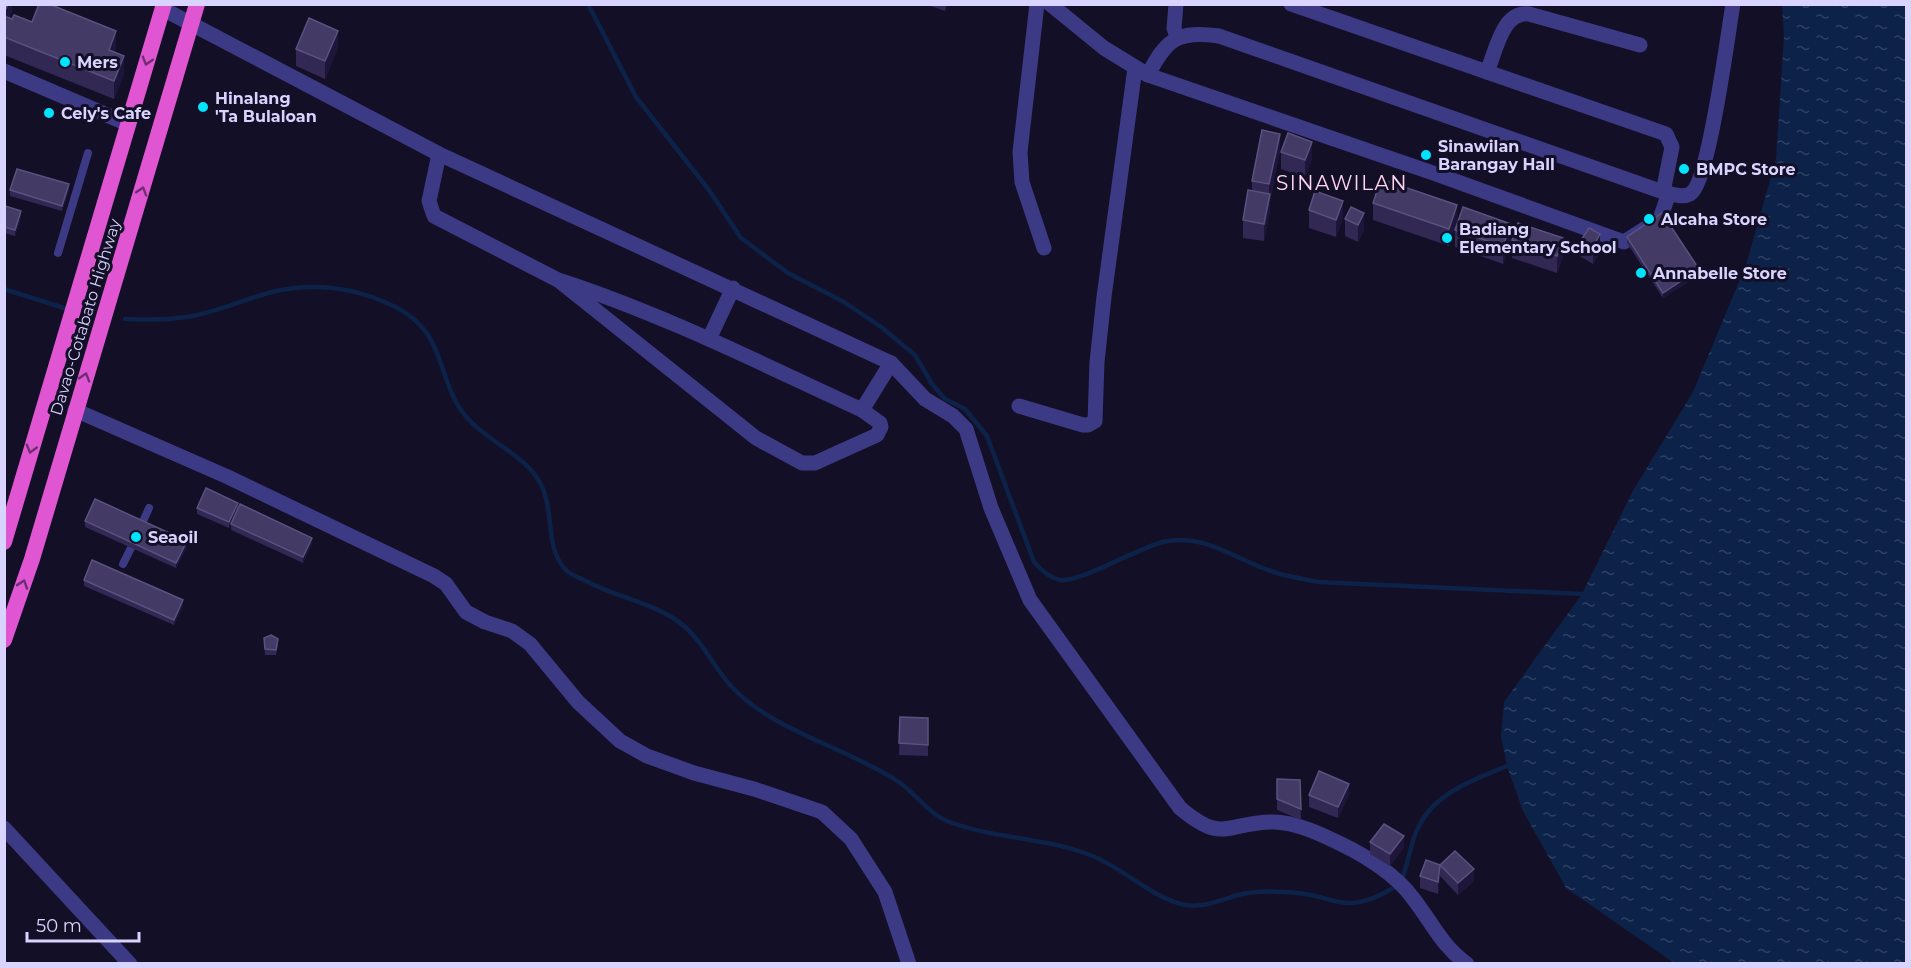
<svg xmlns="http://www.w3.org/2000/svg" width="1911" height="968" viewBox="0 0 1911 968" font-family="Montserrat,sans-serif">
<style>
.water{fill:url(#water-ripples)}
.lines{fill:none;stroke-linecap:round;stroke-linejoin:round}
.stream{stroke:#0c2248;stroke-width:4.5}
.service{stroke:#3d3a85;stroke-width:8}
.minor{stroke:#3d3a85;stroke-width:15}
.trunk{stroke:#e055d1;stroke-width:16}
.wall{fill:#312854}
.shaded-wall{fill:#1d163a}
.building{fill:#433a66;stroke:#5a527e;stroke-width:1.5}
.oneway{stroke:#6f2e73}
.poi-dot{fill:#00e5ff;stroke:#130f26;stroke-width:2}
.labels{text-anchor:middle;stroke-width:6;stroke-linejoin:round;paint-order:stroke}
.poi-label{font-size:16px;font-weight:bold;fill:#d9d4ff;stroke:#130f26;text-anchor:start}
.street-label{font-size:16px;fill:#d9d4ff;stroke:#130f26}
.quarter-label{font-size:20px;letter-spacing:1.5px;fill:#ffd6f0;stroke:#130f26}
</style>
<defs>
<pattern id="water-ripples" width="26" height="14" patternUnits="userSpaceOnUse" patternTransform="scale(1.5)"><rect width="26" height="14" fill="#0c2248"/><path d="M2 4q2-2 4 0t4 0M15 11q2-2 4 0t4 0" fill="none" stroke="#2f4163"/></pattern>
</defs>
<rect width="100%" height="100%" fill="#130f26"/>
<path class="water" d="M1782 5H1906V963H1674L1566 888 1523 811 1507 766 1501 737 1504 702 1582 594 1634 489 1693 392 1746 265 1776 159 1784 36Z"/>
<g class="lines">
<g class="stream">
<path d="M588 4 636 97 709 190 741 238 788 273 844 302 881 327 915 355 932 384 945 399 965 409 987 436 1034 562C1041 570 1049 578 1060 580 1079 583 1138 548 1163 542 1206 532 1238 562 1277 573 1290 577 1304 579 1318 582L1582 594"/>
<path d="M4 289 64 308"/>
<path d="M125 319C146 320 166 320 187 317 218 312 246 298 276 291 315 283 354 288 389 304 452 331 433 383 470 421 492 444 531 458 543 489 554 514 545 549 566 570 571 575 580 578 586 581 617 598 657 603 684 626 704 643 714 668 732 687 771 730 850 749 899 782 915 793 929 814 947 821 993 839 1044 837 1090 855 1124 868 1150 897 1185 905 1203 908 1221 900 1238 895 1253 891 1269 891 1284 892 1336 892 1339 920 1395 887"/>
<path d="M1403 876C1409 860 1411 840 1419 826 1435 793 1475 779 1507 766"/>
</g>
<g class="service">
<path d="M58 253 88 153"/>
<path d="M141 526 149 508"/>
<path d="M123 564 131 548"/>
</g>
<g class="minor">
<path d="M1037 4 1020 152 1022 182 1044 248"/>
<path d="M1050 4 1104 48 1148 75C1166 40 1177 30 1219 36L1663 192C1671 194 1683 198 1690 194 1709 183 1728 32 1733 4"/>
<path d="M1176 4 1174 28 1177 37"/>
<path d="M1291 4 1666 134 1672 147 1663 192"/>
<path d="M163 9 439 154 891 363 925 399 953 416 966 429 991 508 1030 600 1180 808C1224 845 1226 822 1273 822 1296 822 1323 835 1343 845 1366 856 1397 876 1412 897 1432 922 1440 944 1467 964"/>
<path d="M4 71 128 124"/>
<path d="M1487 72C1496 51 1502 11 1529 14L1640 45"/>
<path d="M1148 75 1433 173 1624 242 1660 219 1669 193"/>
<path d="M439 154 429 201 434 216 558 280 756 438 802 463H815L877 435 881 427 880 423 862 410C762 364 663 314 558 280"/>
<path d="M709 339 733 288"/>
<path d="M1019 406 1083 425H1088L1095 421 1097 362 1104 297 1135 68"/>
<path d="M75 410 228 477 434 576 446 584 466 612 485 622 512 631 530 644 578 702 620 741 647 756 694 773 754 789 822 812 851 839 885 892 909 964"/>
<path d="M862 410 891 363"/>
<path d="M4 828 130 964"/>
</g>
<g class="trunk">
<path d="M4 542 164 4"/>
<path d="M4 640 32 559 197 4"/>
</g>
</g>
<g class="wall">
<path d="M4 4H12V11L9 18 32 22 116 48 115 52 124 74 114 99 4 55Z"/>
<path d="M925 4H947L945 11Z"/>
<path d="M338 48 325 79 296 66V49Z"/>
<path d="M1280 151 1270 201V211L1264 241 1243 238V220L1252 191V181Z"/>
<path d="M1281 152 1312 159 1305 178 1281 169Z"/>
<path d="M10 190H69L62 211 10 196Z"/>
<path d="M1373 203 1457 223 1449 246 1373 220Z"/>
<path d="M1351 207 1364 230 1358 242 1345 236V219Z"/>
<path d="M4 208 21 217 15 236 4 233Z"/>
<path d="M1309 210 1343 218 1336 237 1309 228Z"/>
<path d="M1589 228 1600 252 1593 264 1581 257V240Z"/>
<path d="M1455 230 1511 241 1503 264 1455 247Z"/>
<path d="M1627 237 1699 275 1663 298 1627 243Z"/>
<path d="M1512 240 1563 256 1557 273 1512 258Z"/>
<path d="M197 508 238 509 229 528 197 514Z"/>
<path d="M85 521 187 547 176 568 85 527Z"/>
<path d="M231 524 312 543 303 563 231 530Z"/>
<path d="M84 580 183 606 174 625 84 586Z"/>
<path d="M264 638 278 645 276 655H265Z"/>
<path d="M900 717 928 718V756L899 755Z"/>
<path d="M1277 779 1300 780 1301 820 1277 810Z"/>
<path d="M1309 795H1349L1338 818 1309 807Z"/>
<path d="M1370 842 1404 847 1390 866 1370 854Z"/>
<path d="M1440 865 1474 881 1458 895 1440 876 1438 894 1420 888V876Z"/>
</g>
<g class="shaded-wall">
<path d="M8 4H12V11L4 30V13Z"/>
<path d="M116 31V48L109 68V50Z"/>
<path d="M338 31V48L325 79V61Z"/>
<path d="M124 56V74L114 99V81Z"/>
<path d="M1280 134V151L1270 201V211L1264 241V224L1269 195V184Z"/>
<path d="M1312 142V159L1305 178V160Z"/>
<path d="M69 184V190L62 211V206Z"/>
<path d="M1343 201V218L1336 237V220Z"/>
<path d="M1457 205V223L1449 246V229Z"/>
<path d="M21 211V217L15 236V230Z"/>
<path d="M1364 213V230L1358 242V225Z"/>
<path d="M1511 224V241L1503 264V246Z"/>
<path d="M1600 234V252L1593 264V247Z"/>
<path d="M1563 238V256L1557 273V256Z"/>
<path d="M1699 269V275L1663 298V293Z"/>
<path d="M238 503V509L229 528V522Z"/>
<path d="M312 538V543L303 563V557Z"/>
<path d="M187 541V547L176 568V563Z"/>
<path d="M183 600V606L174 625V620Z"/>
<path d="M1349 784V795L1338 818V807Z"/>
<path d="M1404 836V847L1390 866V854Z"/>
<path d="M1440 865V876L1438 894V882Z"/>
<path d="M1474 869V881L1458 895V883Z"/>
</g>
<g class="building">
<path d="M4 4H8L4 13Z"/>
<path d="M39 4H49L116 31 109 50 124 56 114 81 4 37V16L12 19 14 15 32 22Z"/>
<path d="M309 18 338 31 325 61 296 49Z"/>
<path d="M1262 130 1280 134 1269 184 1252 181Z"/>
<path d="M1288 133 1312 142 1305 160 1281 152Z"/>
<path d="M17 169 69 184 62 206 10 190Z"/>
<path d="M1381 179 1457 205 1449 229 1373 203Z"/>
<path d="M1248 190 1270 194 1264 224 1243 220Z"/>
<path d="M1315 191 1343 201 1336 220 1309 210Z"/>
<path d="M5 206 21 211 15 230 4 227Z"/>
<path d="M1351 207 1364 213 1358 225 1345 219Z"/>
<path d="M1463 207 1511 224 1503 246 1455 230Z"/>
<path d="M1662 213 1699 269 1663 293 1627 237Z"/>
<path d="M1518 223 1563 238 1557 256 1512 240Z"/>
<path d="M1589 228 1600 234 1593 247 1581 240Z"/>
<path d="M206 488 238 503 229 522 197 508Z"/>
<path d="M95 499 187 541 176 563 85 521Z"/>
<path d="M240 504 312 538 303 557 231 524Z"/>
<path d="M92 560 183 600 174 620 84 580Z"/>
<path d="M271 635 278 639 276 650 265 649 264 638Z"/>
<path d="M900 717 928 718V745L899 743Z"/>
<path d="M1319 771 1349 784 1338 807 1309 795Z"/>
<path d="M1277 779 1300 780 1301 809 1277 799Z"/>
<path d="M1384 824 1404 836 1390 854 1370 842Z"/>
<path d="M1455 851 1474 869 1458 883 1440 865 1438 882 1420 876 1426 860 1440 865Z"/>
</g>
<defs><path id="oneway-chevron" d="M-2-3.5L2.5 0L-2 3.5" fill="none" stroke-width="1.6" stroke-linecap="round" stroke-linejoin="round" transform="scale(1.5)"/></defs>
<g class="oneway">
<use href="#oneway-chevron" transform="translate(147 61) rotate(107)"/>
<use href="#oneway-chevron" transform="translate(142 191) rotate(-73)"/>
<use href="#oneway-chevron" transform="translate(85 377) rotate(-73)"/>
<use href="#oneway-chevron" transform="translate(31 449) rotate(106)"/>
<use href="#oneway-chevron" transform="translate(23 584) rotate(-71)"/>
</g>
<g class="poi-dot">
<circle cx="65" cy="62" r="6"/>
<circle cx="203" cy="107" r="6"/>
<circle cx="49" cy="113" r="6"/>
<circle cx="1426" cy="155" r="6"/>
<circle cx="1684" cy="169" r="6"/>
<circle cx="1649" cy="219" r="6"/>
<circle cx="1447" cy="238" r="6"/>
<circle cx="1641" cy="273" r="6"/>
<circle cx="136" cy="537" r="6"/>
</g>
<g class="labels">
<g class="poi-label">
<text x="77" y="68">Mers</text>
<text x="215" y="104">Hinalang<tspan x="215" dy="18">'Ta Bulaloan</tspan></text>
<text x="61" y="119">Cely's Cafe</text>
<text x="1438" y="152">Sinawilan<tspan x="1438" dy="18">Barangay Hall</tspan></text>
<text x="1696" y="175">BMPC Store</text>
<text x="1661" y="225">Alcaha Store</text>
<text x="1459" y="235">Badiang<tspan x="1459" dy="18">Elementary School</tspan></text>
<text x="1653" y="279">Annabelle Store</text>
<text x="148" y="543">Seaoil</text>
</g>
<g class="street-label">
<text transform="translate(85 317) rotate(-73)" y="6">Davao-Cotabato Highway</text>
</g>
<g class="quarter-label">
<text x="1342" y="190">SINAWILAN</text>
</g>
</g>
<rect width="1911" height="968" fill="none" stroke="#d9d4ff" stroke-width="12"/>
<path d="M27 932v9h112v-9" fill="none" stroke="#d9d4ff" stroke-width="3"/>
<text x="36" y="932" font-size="18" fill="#d9d4ff" stroke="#130f26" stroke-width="4.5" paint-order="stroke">50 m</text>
</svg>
